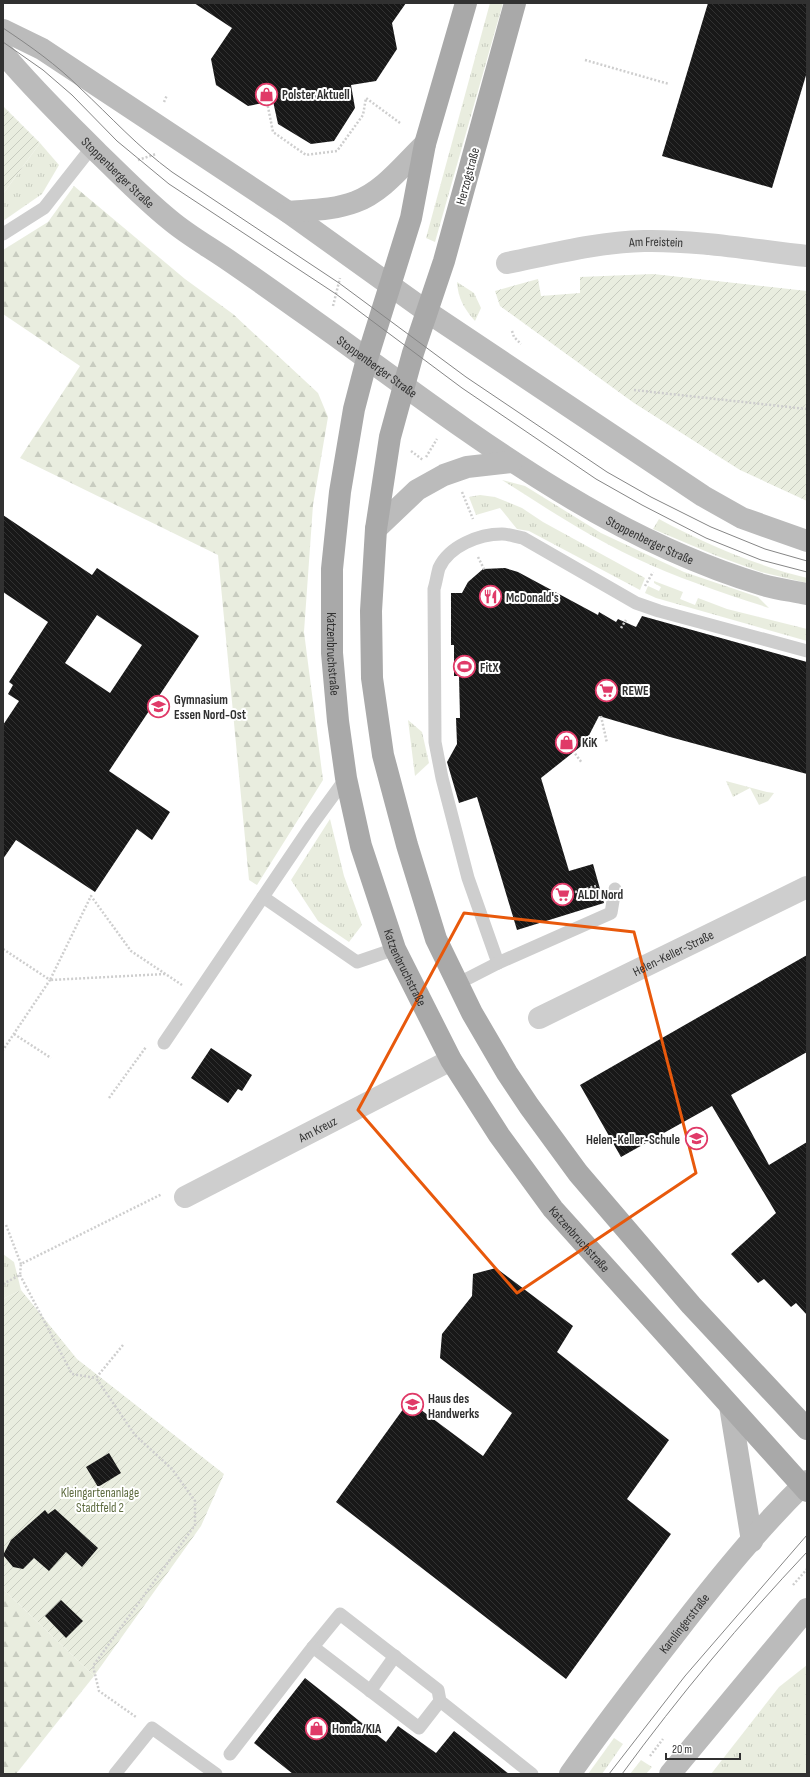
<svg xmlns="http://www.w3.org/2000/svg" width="810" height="1777" viewBox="0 0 810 1777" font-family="'Sofia Sans Condensed',sans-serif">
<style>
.grass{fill:url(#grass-tufts)}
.forest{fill:url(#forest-firs)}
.garden{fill:url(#garden-furrows)}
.building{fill:url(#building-back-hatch);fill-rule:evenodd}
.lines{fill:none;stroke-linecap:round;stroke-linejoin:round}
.path{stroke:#cecece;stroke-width:2.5;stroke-dasharray:2 2;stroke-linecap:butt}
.lane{stroke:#cecece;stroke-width:13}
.street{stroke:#cecece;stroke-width:22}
.secondary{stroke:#bbb;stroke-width:22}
.primary{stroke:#a9a9a9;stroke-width:22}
.tram{stroke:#868686;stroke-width:1}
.marked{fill:none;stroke:#e8590c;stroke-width:3;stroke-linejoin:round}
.labels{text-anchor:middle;stroke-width:4;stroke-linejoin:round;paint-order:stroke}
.poi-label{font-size:13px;font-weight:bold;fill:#313131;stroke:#fff;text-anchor:start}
.street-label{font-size:13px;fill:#313131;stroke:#fff}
.park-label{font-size:13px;fill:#5d6b3f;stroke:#fff}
</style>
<defs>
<pattern id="grass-tufts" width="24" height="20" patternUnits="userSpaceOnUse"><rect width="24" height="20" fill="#e9eddf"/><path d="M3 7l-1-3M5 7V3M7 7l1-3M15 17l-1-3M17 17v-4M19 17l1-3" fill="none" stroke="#c8ccc0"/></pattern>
<pattern id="forest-firs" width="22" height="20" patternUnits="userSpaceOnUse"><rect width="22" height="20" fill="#e9eddf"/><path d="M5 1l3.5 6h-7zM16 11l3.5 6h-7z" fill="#c8ccc0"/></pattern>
<pattern id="garden-furrows" width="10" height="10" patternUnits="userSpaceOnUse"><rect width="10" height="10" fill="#e9eddf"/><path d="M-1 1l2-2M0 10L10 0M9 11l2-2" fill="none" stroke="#c8ccc0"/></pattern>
<pattern id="building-back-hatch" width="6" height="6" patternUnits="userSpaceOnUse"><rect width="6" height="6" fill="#181818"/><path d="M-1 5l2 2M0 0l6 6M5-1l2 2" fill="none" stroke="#313131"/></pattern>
</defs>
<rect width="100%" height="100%" fill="#fff"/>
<g class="grass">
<path d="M490 3H503L435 242 426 238Z"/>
<path d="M40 143 59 165 42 194 3 221V194Z"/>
<path d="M457 282 474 293 481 308 475 321C464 309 458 298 457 282Z"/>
<path d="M502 480 525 486 601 533 684 572 758 597 769 608C723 593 677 578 633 557 587 535 544 507 502 480Z"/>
<path d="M480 495 495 497 522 508 543 522 645 578 640 590 529 531 517 529 500 508 476 515 469 497Z"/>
<path d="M659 519C705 544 755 565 807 578V583L761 572 717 556 653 529Z"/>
<path d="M654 581 683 592 680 599 695 605 698 598 727 609 807 629V641L656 598 645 593 648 586 659 591 661 587 654 583Z"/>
<path d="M408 720 422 732 429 763 415 776Z"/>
<path d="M726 781 767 792 774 793 768 801 759 805 750 788 733 797Z"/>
<path d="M330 819 344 876 362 925 349 942 318 921 291 880Z"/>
<path d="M3 1254 14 1262 21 1290 3 1299Z"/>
<path d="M807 1665V1774H711L779 1687Z"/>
<path d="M614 1738 623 1744 602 1774H588Z"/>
<path d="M641 1760 652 1767 646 1774H630Z"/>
</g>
<g class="forest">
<path d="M74 186 185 279 233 314 318 393 328 417 313 505 304 632 323 780 257 885 249 880 218 555 20 458 80 366 3 314V250L48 222Z"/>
<path d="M3 1589 94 1676 16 1774H3Z"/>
</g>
<g class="garden">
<path d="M3 106 40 143 3 194Z"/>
<path d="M653 274 807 291V501L740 470 634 403 500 306 495 291 538 279 541 296 580 293V277Z"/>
<path d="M21 1290 77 1359 224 1474 201 1526 94 1676 3 1589V1299Z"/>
</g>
<g class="building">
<path d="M194 3H406L392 23 397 49 376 81 351 85 355 108 334 141 311 144 278 124 273 101 248 106 216 85 211 59 232 28Z"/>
<path d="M708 3H807V72L772 188 662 156Z"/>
<path d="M3 515 92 575 97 568 199 636 109 771 170 812 152 840 137 829 95 892 16 840 3 859V725L19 701 8 694 13 685 9 682 48 622 3 592ZM97 615 142 645 110 693 65 663Z"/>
<path d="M505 568 518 572 598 615 599 612 616 622 618 619 636 627 642 616 807 662V774L670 737 599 716 585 743 541 778 569 871 593 864 604 903 517 930 477 797 459 803 447 762 457 744 456 718H460L459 676H454V645H451V593H462L468 582 483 569Z"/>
<path d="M807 955V1052L731 1095 769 1165 807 1142V1315L796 1303 791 1307 764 1279 758 1283 731 1254 776 1213 712 1106 621 1157 580 1085Z"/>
<path d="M211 1048 252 1075 242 1091 238 1089 228 1103 191 1078Z"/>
<path d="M496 1268 573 1326 557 1352 669 1440 627 1499 671 1534 566 1679 336 1502 409 1401 483 1456 512 1413 440 1358 442 1334 472 1296 473 1274Z"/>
<path d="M109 1453 121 1473 98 1487 86 1467Z"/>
<path d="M55 1509 98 1548 82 1567 66 1552 49 1571 34 1558 23 1569 13 1567 3 1555 11 1540 45 1510 48 1514Z"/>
<path d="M61 1600 83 1621 66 1638 45 1616Z"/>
<path d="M305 1678 386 1742 398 1726 436 1753 454 1731 509 1774H293L254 1743Z"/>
</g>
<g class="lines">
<g class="path">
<path d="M585 60 669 84"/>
<path d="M164 102 167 95"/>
<path d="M267 102 273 132 306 155 337 151 363 115 366 98 400 123"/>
<path d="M138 160 156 154"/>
<path d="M333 306 340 278"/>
<path d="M512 331 514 337 521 344"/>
<path d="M634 390 807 409"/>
<path d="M411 451 423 460"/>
<path d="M426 457 437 439"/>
<path d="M462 492 473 519"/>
<path d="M478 557 485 571"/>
<path d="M645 586 653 572"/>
<path d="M621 628 626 620"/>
<path d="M601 716 607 743"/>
<path d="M568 744 582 763"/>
<path d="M575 892 596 886"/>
<path d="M3 949 50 980 3 1050"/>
<path d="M165 974 50 980 91 896 131 951 182 985"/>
<path d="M14 1034 51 1058"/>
<path d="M109 1098 146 1047"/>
<path d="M6 1225 21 1264"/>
<path d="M20 1275 72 1374 96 1378"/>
<path d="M3 1284 20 1275 21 1264 162 1194"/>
<path d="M123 1345 96 1378 135 1435 172 1469 195 1501V1525L93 1666 99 1691 136 1717"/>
<path d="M793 1585 807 1569"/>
<path d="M650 1756 663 1739"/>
</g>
<g class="lane">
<path d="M3 234 44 208 92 147"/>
<path d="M263 897 357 962 395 949"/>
<path d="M498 963 468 878 442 778 435 742 434 589C436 583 437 575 439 568 449 546 479 534 502 534 509 534 516 537 523 538L636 603 659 611 807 651"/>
<path d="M457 984 498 963 611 913 615 889"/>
<path d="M164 1043 311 826 346 778"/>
<path d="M370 1691 395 1656"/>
<path d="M440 1701 419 1728 313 1647 340 1614 438 1690 440 1701 532 1774"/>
<path d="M230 1754 313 1647"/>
<path d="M115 1774 152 1728 216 1774"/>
</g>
<g class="street">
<path id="s1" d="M507 263C552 254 598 242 644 241 698 240 753 250 807 256"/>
<path id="s2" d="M539 1018 807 887"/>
<path id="s3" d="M185 1197 451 1060"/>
</g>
<g class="secondary">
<path d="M3 30 42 49 288 212 426 311 703 496 742 518 807 541"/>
<path id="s4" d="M3 53C32 88 65 120 98 153 122 176 144 199 170 220 189 236 211 248 231 262 269 288 306 315 344 342 475 437 606 538 763 585 777 589 793 591 807 594"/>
<path d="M288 212C310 210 334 210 355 202 383 192 404 164 425 144"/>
<path d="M376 529 417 490 444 475 467 467 511 462"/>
<path d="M730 1406 752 1541"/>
<path id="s5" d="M570 1774C604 1726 640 1679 676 1633 717 1580 759 1528 807 1481"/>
<path d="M670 1774 807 1609"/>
</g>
<g class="primary">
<path id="s6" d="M466 3 425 144 411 218 367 359 354 409 340 492 332 569V653L338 721 346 778 361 846 395 949 451 1060 499 1135 553 1209 807 1491"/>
<path d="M515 3 444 261 413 353 390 437 376 529 371 611 372 678 383 755 407 845 436 939 472 1013 507 1073 529 1106 578 1173 691 1305 807 1429"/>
</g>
<g class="tram">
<path d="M3 28C30 46 57 65 80 88 111 117 138 147 172 172L339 283 466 377 607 472 651 497 711 527 765 549 807 561"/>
<path d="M3 42 43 70 72 95 117 141 169 184 336 294 462 388 596 479 642 505 706 538 761 560 807 572"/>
<path d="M609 1774 685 1676 807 1535"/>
<path d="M622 1774C679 1696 741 1622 807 1552"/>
</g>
</g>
<path class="marked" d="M464 913 634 932 696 1173 517 1293 358 1110Z"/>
<defs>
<symbol id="shop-ring" viewBox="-11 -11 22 22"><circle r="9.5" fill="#fff" stroke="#e03a68" stroke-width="1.5"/><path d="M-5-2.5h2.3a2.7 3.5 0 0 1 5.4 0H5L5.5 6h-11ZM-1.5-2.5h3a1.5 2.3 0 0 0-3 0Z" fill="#e03a68"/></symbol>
<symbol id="restaurant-ring" viewBox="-11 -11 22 22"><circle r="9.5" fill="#fff" stroke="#e03a68" stroke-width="1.5"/><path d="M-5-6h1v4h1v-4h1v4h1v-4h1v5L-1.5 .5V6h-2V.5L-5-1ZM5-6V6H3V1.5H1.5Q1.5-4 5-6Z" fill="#e03a68"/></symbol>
<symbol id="stadium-ring" viewBox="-11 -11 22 22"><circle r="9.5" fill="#fff" stroke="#e03a68" stroke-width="1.5"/><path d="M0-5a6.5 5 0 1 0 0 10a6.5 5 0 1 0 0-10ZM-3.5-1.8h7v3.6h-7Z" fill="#e03a68"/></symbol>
<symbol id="supermarket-ring" viewBox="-11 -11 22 22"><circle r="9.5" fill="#fff" stroke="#e03a68" stroke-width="1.5"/><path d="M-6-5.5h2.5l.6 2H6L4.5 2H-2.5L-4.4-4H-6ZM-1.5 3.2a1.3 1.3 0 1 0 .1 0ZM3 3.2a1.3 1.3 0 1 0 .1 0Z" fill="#e03a68"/></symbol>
<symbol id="school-ring" viewBox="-11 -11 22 22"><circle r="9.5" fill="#fff" stroke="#e03a68" stroke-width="1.5"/><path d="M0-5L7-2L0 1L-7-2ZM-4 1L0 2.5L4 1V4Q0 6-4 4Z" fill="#e03a68"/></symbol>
<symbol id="university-ring" viewBox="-11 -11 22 22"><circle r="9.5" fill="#fff" stroke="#e03a68" stroke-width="1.5"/><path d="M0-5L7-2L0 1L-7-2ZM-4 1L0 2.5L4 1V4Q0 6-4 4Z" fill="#e03a68"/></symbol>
</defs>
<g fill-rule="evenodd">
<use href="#shop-ring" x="254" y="82" width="25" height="25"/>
<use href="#restaurant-ring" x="478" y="584" width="25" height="25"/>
<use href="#stadium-ring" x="452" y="654" width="25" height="25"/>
<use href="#supermarket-ring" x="594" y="678" width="25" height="25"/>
<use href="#school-ring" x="146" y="694" width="25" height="25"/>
<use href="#shop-ring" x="554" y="730" width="25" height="25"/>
<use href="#supermarket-ring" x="550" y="882" width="25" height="25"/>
<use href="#university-ring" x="684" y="1126" width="25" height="25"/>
<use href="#university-ring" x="400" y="1392" width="25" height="25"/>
<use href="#shop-ring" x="304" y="1716" width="25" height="25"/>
</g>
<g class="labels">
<g class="poi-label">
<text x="282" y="99">Polster Aktuell</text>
<text x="506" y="602">McDonald's</text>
<text x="480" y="672">FitX</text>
<text x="622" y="695">REWE</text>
<text x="174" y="704">Gymnasium<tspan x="174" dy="15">Essen Nord-Ost</tspan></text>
<text x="582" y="747">KiK</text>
<text x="578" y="899">ALDI Nord</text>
<text x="680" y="1144" text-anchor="end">Helen-Keller-Schule</text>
<text x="428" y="1403">Haus des<tspan x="428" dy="15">Handwerks</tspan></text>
<text x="332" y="1733">Honda/KIA</text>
</g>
<g class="street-label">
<text dy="5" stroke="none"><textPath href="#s4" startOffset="166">Stoppenberger Straße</textPath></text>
<text transform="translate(467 176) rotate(-75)" y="5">Herzogstraße</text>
<text dy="5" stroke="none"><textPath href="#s1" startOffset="151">Am Freistein</textPath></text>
<text dy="5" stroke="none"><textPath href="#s4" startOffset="490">Stoppenberger Straße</textPath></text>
<text dy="5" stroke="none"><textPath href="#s4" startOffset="814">Stoppenberger Straße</textPath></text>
<text dy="5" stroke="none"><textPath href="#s6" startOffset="668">Katzenbruchstraße</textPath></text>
<text dy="5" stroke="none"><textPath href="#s2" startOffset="149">Helen-Keller-Straße</textPath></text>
<text dy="5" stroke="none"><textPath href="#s6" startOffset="992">Katzenbruchstraße</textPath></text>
<text dy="5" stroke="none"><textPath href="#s3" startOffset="149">Am Kreuz</textPath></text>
<text dy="5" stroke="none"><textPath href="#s6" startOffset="1316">Katzenbruchstraße</textPath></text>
<text dy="5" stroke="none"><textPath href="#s5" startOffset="189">Karolingerstraße</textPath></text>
</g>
<g class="park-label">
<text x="100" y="1497">Kleingartenanlage<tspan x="100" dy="15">Stadtfeld 2</tspan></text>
</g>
</g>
<rect width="810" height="1777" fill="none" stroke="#313131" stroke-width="8"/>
<path d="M666 1753v6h74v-6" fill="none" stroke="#313131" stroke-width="2"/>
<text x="672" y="1753" font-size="12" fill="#313131" stroke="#ffffff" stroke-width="3" paint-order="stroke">20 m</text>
</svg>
